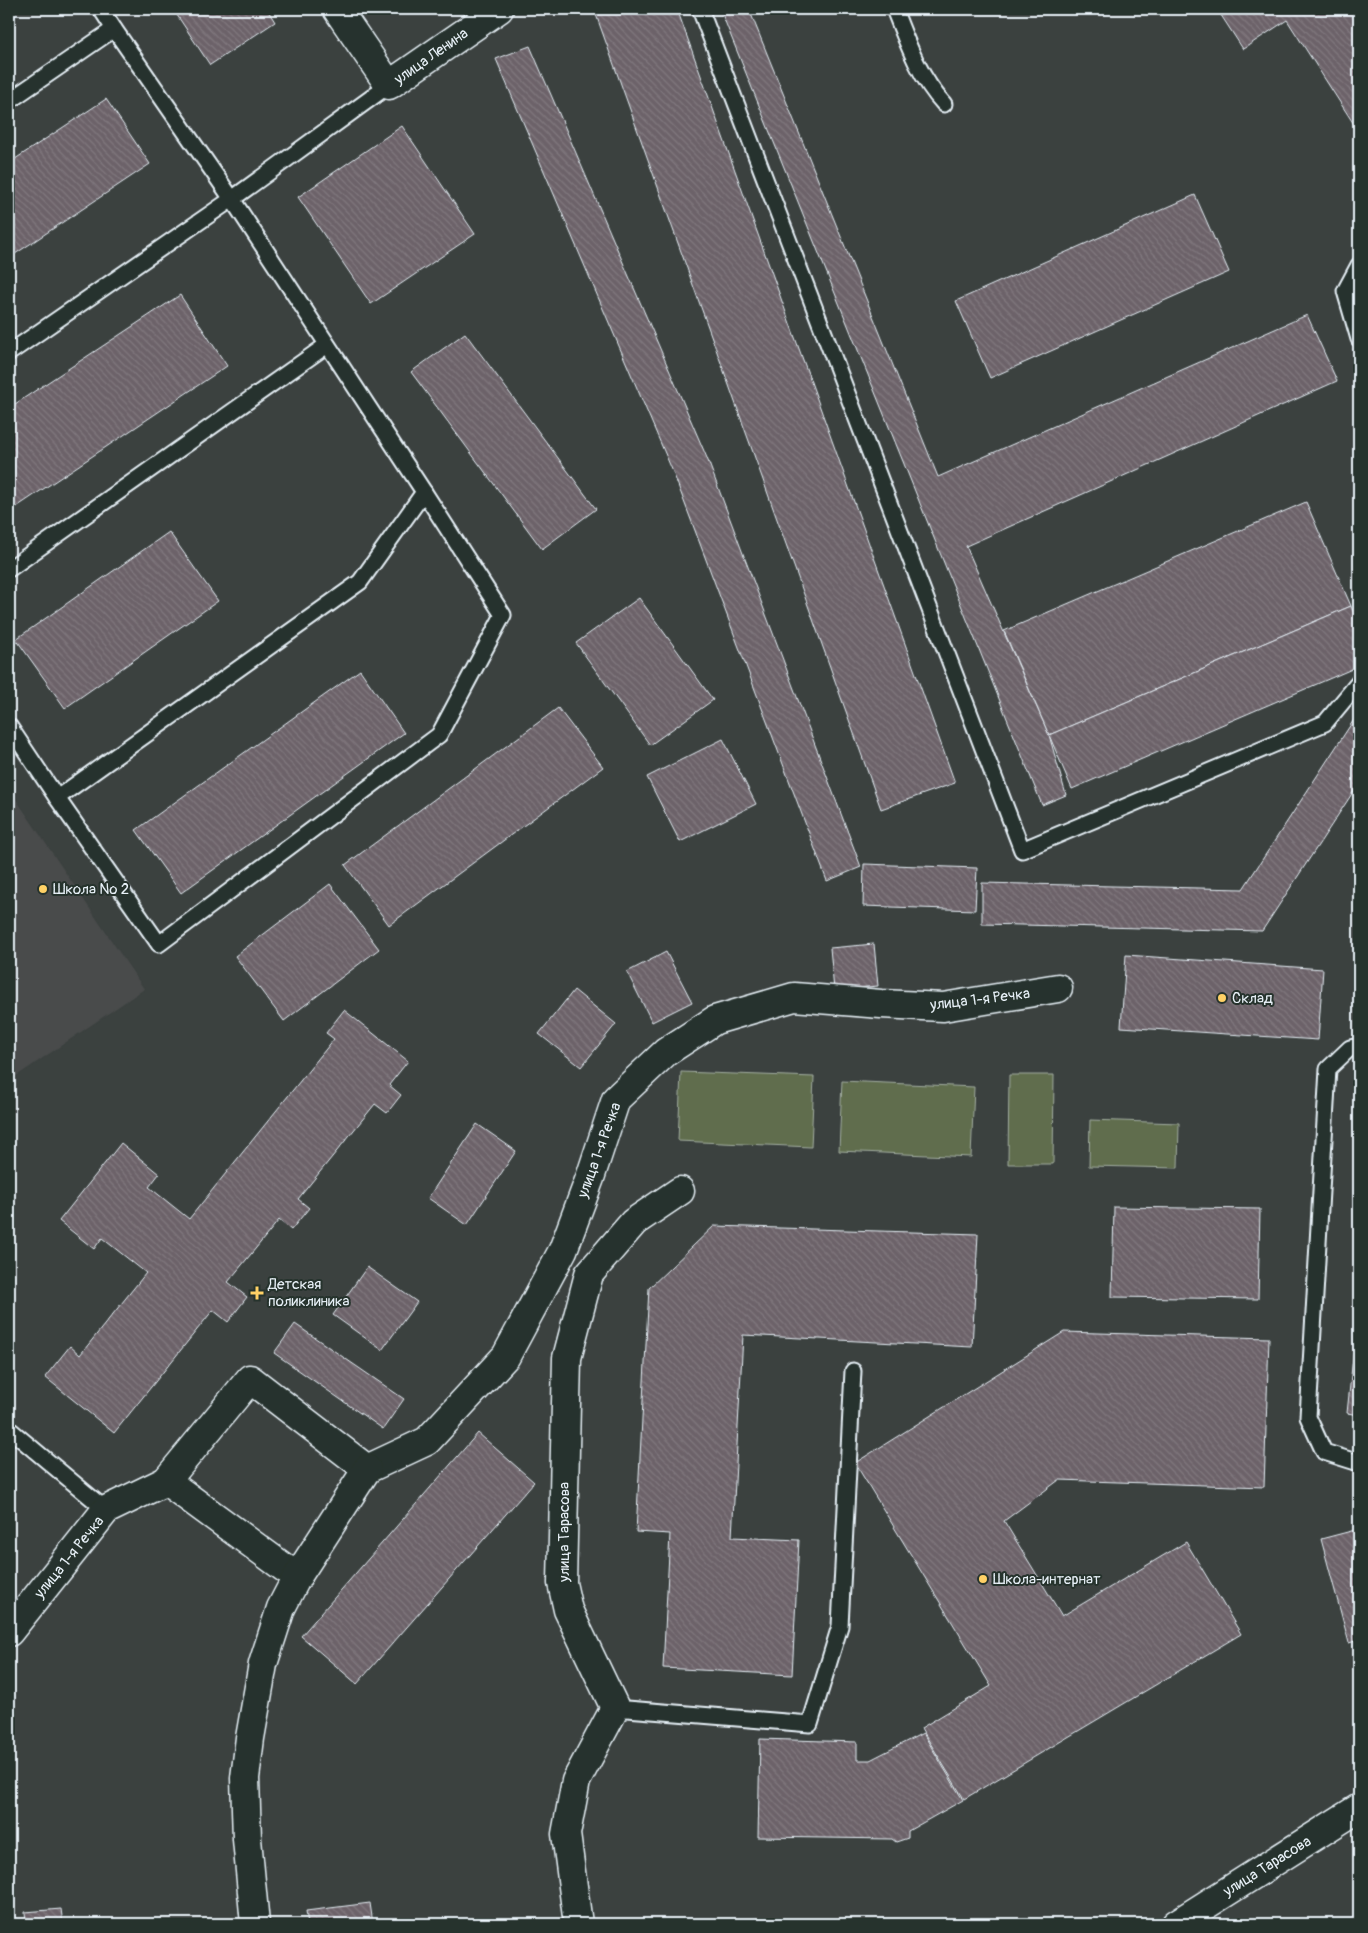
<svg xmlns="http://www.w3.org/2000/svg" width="1368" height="1933" viewBox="0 0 1368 1933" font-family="Pangolin,sans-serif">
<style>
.built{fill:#4a4b4c}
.green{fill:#606d4e;stroke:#a4afa3}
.building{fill:url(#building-back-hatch);stroke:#e8f1f8}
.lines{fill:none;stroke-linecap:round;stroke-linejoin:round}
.service-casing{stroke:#e8f1f8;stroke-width:19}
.minor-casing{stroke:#e8f1f8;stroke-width:31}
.tertiary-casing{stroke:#e8f1f8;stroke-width:31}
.service{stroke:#26332d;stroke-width:15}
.minor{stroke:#26332d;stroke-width:28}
.tertiary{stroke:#26332d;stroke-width:28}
.poi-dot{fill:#ffd166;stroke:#26332d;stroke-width:2}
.labels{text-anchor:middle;stroke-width:4;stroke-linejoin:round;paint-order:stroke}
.street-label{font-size:15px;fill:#e8f1f8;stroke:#26332d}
.poi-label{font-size:15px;fill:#e8f1f8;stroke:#26332d;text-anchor:start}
</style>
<defs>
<pattern id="building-back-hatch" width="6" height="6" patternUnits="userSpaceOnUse" patternTransform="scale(1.25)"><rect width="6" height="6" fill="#6c6269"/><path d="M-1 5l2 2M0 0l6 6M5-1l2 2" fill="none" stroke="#81797f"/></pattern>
</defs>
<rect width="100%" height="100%" fill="#3b413f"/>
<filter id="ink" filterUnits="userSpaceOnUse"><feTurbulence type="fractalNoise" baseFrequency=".02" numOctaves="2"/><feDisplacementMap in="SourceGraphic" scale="10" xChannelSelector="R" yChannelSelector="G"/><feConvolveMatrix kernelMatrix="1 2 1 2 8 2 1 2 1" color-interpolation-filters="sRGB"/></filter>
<g filter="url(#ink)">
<path class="built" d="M9 789 144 989 9 1081Z"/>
<g class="green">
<path d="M681 1072 814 1077 811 1147 678 1141Z"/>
<path d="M1009 1075H1054L1053 1164H1008Z"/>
<path d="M842 1081 974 1087 971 1157 839 1151Z"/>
<path d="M1090 1120 1179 1123 1178 1168 1089 1166Z"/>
</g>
<g class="building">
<path d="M173 9H267L275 22 210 65Z"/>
<path d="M594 9H677L955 783 881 809Z"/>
<path d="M720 9H749L938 477 1307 315 1337 381 966 546 1049 735 1066 795 1042 805Z"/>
<path d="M1217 9H1359V132L1287 20 1243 49Z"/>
<path d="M530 46 707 458 861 867 827 881 673 472 496 59Z"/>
<path d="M106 99 150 164 9 258V163Z"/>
<path d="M402 126 475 234 371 304 298 197Z"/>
<path d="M1195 195 1229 272 990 378 956 301Z"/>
<path d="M180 295 227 366 9 512V408Z"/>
<path d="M465 333 596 509 542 549 411 372Z"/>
<path d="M1306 502 1351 606 1049 735 1004 631Z"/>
<path d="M169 532 218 601 65 708 16 639Z"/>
<path d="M639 598 713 700 650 745 576 643Z"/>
<path d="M1351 606 1359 626V666L1072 789 1049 735Z"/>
<path d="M360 670 404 733 181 893 136 830Z"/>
<path d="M558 708 603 767 389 925 345 865Z"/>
<path d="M1359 712V783L1262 931 982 924V883L1243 889Z"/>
<path d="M723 739 756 804 680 842 647 777Z"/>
<path d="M864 864 977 868 975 910 863 906Z"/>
<path d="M330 884 379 949 284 1021 235 956Z"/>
<path d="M874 944 878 986 834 990 830 948Z"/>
<path d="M666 952 692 1002 652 1022 627 972Z"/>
<path d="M1126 955 1323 969 1318 1040 1121 1027Z"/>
<path d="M574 990 616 1024 581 1067 539 1034Z"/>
<path d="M344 1010 408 1061 389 1085 401 1095 387 1113 375 1104 298 1199 309 1208 291 1230 279 1220 228 1282 247 1297 228 1322 213 1310 114 1433 45 1377 70 1346 80 1355 146 1273 102 1238 94 1249 59 1221 121 1143 159 1174 149 1187 189 1219 334 1039 326 1033Z"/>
<path d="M477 1124 516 1151 467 1225 428 1198Z"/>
<path d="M1114 1207 1260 1209 1258 1299 1112 1297Z"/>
<path d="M714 1226 978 1234 972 1347 743 1335 732 1537 799 1540 792 1675 663 1668 670 1534 636 1532 649 1288Z"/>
<path d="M367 1267 417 1302 382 1350 333 1315Z"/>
<path d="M1359 1301V1415L1347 1413Z"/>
<path d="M295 1324 404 1399 383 1429 274 1353Z"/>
<path d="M1064 1332 1269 1338 1264 1487 1059 1480 1004 1521 1062 1616 1186 1542 1241 1634 964 1799 921 1728 991 1686 855 1463Z"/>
<path d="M478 1433 534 1482 357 1684 301 1636Z"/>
<path d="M1359 1529V1640L1349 1643 1321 1539Z"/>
<path d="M923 1733 963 1800 908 1831V1838L896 1842 892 1839 758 1837 760 1739 857 1742V1760H870Z"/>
<path d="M370 1903 373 1924H308L306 1911Z"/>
<path d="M61 1909 63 1924H26L25 1912Z"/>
</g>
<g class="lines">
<defs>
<g id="service">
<path d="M101 9 114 29 232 199 389 85"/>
<path d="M700 9 1022 850 1325 723 1359 682"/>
<path d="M894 9C907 42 919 77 944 104"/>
<path d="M9 101 114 29"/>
<path d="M1359 265 1345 291 1359 339"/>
<path d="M9 353 232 199 424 492 503 615 439 735 159 944 57 798 9 726"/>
<path d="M9 569 327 345"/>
<path d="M57 798 360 582 424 492"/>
<path d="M1359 1046 1350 1048 1328 1069 1308 1417 1324 1452 1359 1463"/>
<path d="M9 1429 106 1510"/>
<path d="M615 1708 810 1724 840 1626 853 1371"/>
</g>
<g id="minor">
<path d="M337 9 389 85 499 9"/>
<path d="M367 1469 427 1441 506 1356 563 1250 590 1178 616 1099 666 1052 715 1020 794 997 881 1004 943 1007 1058 988"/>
<path d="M166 1481 297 1577"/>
<path d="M9 1632 106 1510 166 1481 250 1379 367 1469"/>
<path d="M255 1924 247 1839 245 1778 250 1738 263 1664 281 1608 297 1577 367 1469"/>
<path d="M578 1924 566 1834 576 1781 615 1708 568 1610 562 1583 567 1358 589 1274 634 1222 680 1191"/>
</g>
<path id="tertiary" d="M1176 1924 1359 1808"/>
</defs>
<use href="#service" class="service-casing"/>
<use href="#minor" class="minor-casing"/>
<use href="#tertiary" class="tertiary-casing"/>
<use href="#service" class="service"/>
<use href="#minor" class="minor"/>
<use href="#tertiary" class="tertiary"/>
</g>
</g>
<g class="poi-dot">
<circle cx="43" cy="889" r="5"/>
<circle cx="1222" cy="998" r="5"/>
<path d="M254.5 1285.5h5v5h5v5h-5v5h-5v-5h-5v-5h5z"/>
<circle cx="983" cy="1579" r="5"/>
</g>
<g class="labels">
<g class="street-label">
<text transform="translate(431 56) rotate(-35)" y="5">улица Ленина</text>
<text transform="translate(980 999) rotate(-7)" y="5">улица 1-я Речка</text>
<text transform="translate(599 1150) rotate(-70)" y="5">улица 1-я Речка</text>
<text transform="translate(564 1532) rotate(-90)" y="5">улица Тарасова</text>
<text transform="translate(69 1557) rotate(-51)" y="5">улица 1-я Речка</text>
<text transform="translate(1267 1866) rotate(-32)" y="5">улица Тарасова</text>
</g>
<g class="poi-label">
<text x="53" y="894">Школа № 2</text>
<text x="1232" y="1003">Склад</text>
<text x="268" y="1289">Детская<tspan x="268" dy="17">поликлиника</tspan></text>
<text x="993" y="1584">Школа-интернат</text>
</g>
</g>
<rect width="1368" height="1933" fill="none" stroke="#26332d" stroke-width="30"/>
<rect x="15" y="15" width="1338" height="1903" fill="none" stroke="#e8f1f8" stroke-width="2" filter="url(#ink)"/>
</svg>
